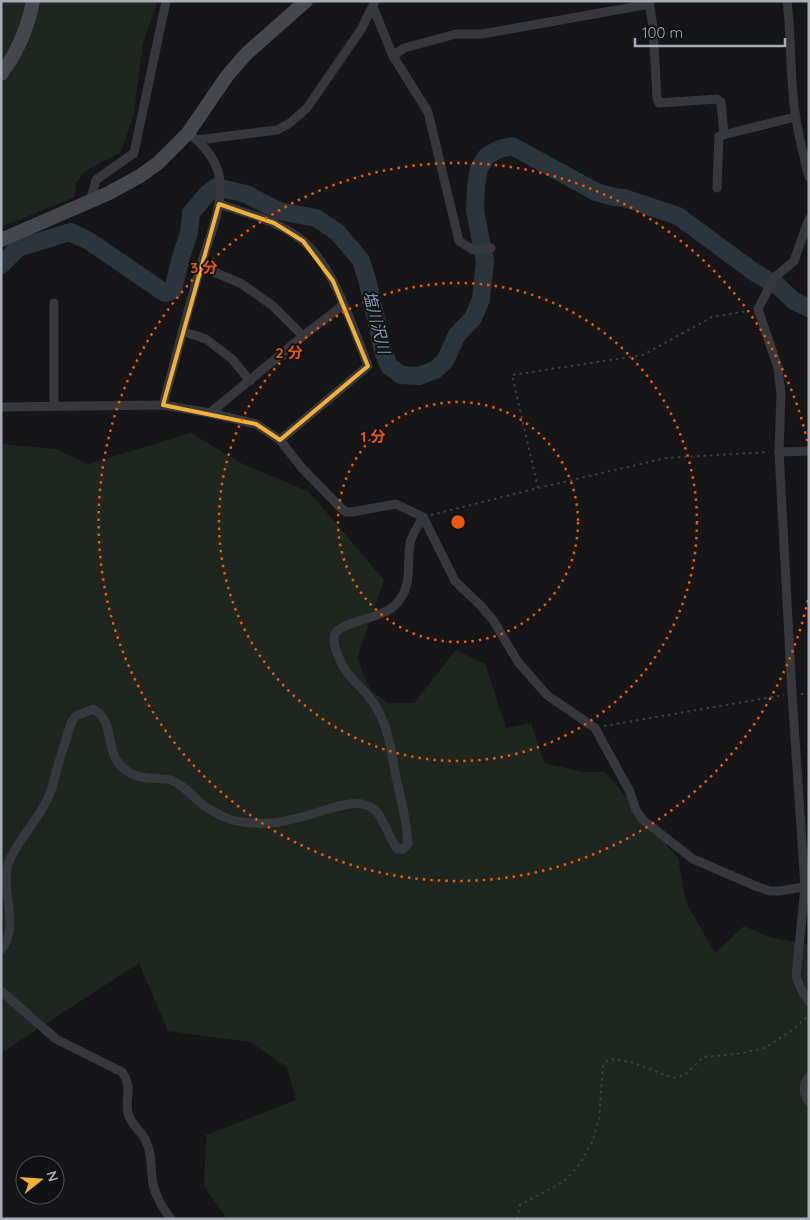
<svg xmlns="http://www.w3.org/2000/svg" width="810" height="1220" viewBox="0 0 810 1220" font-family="Quicksand,'Noto Sans JP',sans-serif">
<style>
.green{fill:#1e261f}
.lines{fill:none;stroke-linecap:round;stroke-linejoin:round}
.river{stroke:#2c353c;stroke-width:18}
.path{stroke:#3d3f44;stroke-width:2;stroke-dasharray:2.5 4;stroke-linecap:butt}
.street{stroke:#37383d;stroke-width:9}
.secondary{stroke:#45474d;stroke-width:14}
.marked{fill:none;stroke:#f2b134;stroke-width:4;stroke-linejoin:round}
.ring{fill:none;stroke:#e8590c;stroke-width:2.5;stroke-dasharray:2.5 5}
.labels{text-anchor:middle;stroke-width:4;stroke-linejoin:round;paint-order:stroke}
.water-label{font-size:16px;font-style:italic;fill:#7f9bb3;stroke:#111113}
.centre{fill:#e8590c;stroke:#111113;stroke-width:2.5}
.ring-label{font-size:15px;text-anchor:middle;font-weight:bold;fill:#e8590c;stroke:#111113;stroke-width:4;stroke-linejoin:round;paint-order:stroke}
</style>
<rect width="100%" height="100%" fill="#161618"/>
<g class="green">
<path d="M1 1H158L143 43 134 113 121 152 85 171 76 183 75 197 1 227Z"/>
<path d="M191 433 241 463 309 492 384 580 357 659 371 691 388 703H414L456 650 485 664 506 728 531 723 544 763 583 772H605L678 858 686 902 715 953 744 926 770 937 809 945V1219H227L204 1186 206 1135 296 1100 287 1067 250 1042 168 1031 139 963 1 1053V444L56 449 88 464Z"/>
</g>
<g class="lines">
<path class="river" d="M1 265 18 248 70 232 89 241 165 293 173 290 181 257 189 233 191 213 207 194 216 187 246 194 279 211 316 218 337 232 361 260 368 283 383 351 389 366 401 375 419 376 435 370 445 361 457 335 473 318 481 299 485 261 475 211 476 186 479 168 487 156 499 149 512 146 596 192 614 197 624 198 678 216 754 272 778 286 794 301 809 308"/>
<g class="path">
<path d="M538 488 512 375 643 355 712 317 748 311"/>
<path d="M431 515 538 488 666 458 769 452"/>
<path d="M801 694H809"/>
<path d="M604 726 784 695"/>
<path d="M517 1219 520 1205 563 1182 580 1164 593 1140 599 1118 603 1066 608 1060 615 1059 634 1063 673 1078 685 1075 703 1057 737 1054 765 1048 791 1031 809 1015"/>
</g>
<g class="street">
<path d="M649 1 653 27 657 98 659 103 717 99 721 102 724 135"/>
<path d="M787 1C791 32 790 63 793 94 795 122 802 149 809 177"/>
<path d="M373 7 393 56 404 48 456 34H482L650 4"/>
<path d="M393 56 428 112 459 241 473 250 491 248"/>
<path d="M197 140 277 130 290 123 307 108 362 28 374 3"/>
<path d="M717 188 719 136 795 117"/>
<path d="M90 202 96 180 134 153 166 1"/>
<path d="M219 204C248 214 279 221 303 241 333 265 354 330 368 366L280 440"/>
<path d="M809 219 794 261 774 278 758 309 778 368 781 394 779 452 792 694 805 887 796 977 803 993 809 1002"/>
<path d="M200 266 242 284 273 306 303 336"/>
<path d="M54 303V406"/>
<path d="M182 331 206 339 232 359 250 381"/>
<path d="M163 405C175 360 187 314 200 268 208 240 225 205 219 175 216 159 201 142 188 133"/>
<path d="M1 407 163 405 210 413 256 424 280 440 301 467 341 508 346 512H352L396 504 423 517 455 581 481 606 493 620 518 662 547 695 595 728 630 792 636 810 643 820 693 859 758 887 770 891H780L809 886"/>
<path d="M210 413 303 336 343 305"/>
<path d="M779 452 809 451"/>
<path d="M1 950C21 925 0 892 8 864 17 840 37 822 48 798 52 790 54 781 56 772 61 755 66 738 72 721L76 716 93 709C115 721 105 748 120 765 132 778 146 778 162 779 165 779 170 779 173 781 185 786 193 797 203 805 208 809 216 813 222 816 236 823 256 824 271 823 285 822 302 817 315 813 333 808 361 795 377 812 383 820 390 837 395 846L398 849H403L408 844C407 822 401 799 396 777 391 752 389 727 375 705 362 685 346 679 337 653 335 647 332 641 335 634 341 621 382 619 395 605 414 586 406 567 410 544 411 535 419 525 423 517"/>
<path d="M1 991 56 1039 122 1072C134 1090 124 1097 128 1113 130 1123 140 1130 145 1139 153 1155 150 1168 153 1184 156 1198 163 1208 171 1219"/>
<path d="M809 1077C802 1084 803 1094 809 1102"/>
</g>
<g class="secondary">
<path d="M1 74C17 53 28 27 33 1"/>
<path d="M1 240 109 193 140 176 158 163 188 133 227 76 246 54 306 1"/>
</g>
</g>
<path class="marked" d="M219 204 274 223 303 241 333 281 368 366 280 440 256 424 163 405Z"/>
<g class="ring">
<circle cx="458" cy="522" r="120"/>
<circle cx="458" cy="522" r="239"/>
<path d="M808 600A359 359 0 1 1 808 444"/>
</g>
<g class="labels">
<g class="water-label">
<text transform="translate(377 322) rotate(76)" y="6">塩川沢川</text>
</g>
</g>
<circle cx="458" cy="522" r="8" class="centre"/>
<g class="ring-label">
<text x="204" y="273">3 分</text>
<text x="289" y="358">2 分</text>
<text x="373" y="442">1 分</text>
</g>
<rect width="810" height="1220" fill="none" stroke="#a8adb8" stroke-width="5"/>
<g transform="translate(40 1180) rotate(73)"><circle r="24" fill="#111113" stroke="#4d4f55"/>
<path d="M0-4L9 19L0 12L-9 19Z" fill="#f2b134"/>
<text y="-8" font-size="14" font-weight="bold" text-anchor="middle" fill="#a8adb8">N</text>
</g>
<path d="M635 38v8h150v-8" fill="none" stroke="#a8adb8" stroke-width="2.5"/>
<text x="642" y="38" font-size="15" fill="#a8adb8" stroke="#111113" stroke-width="4" paint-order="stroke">100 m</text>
</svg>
